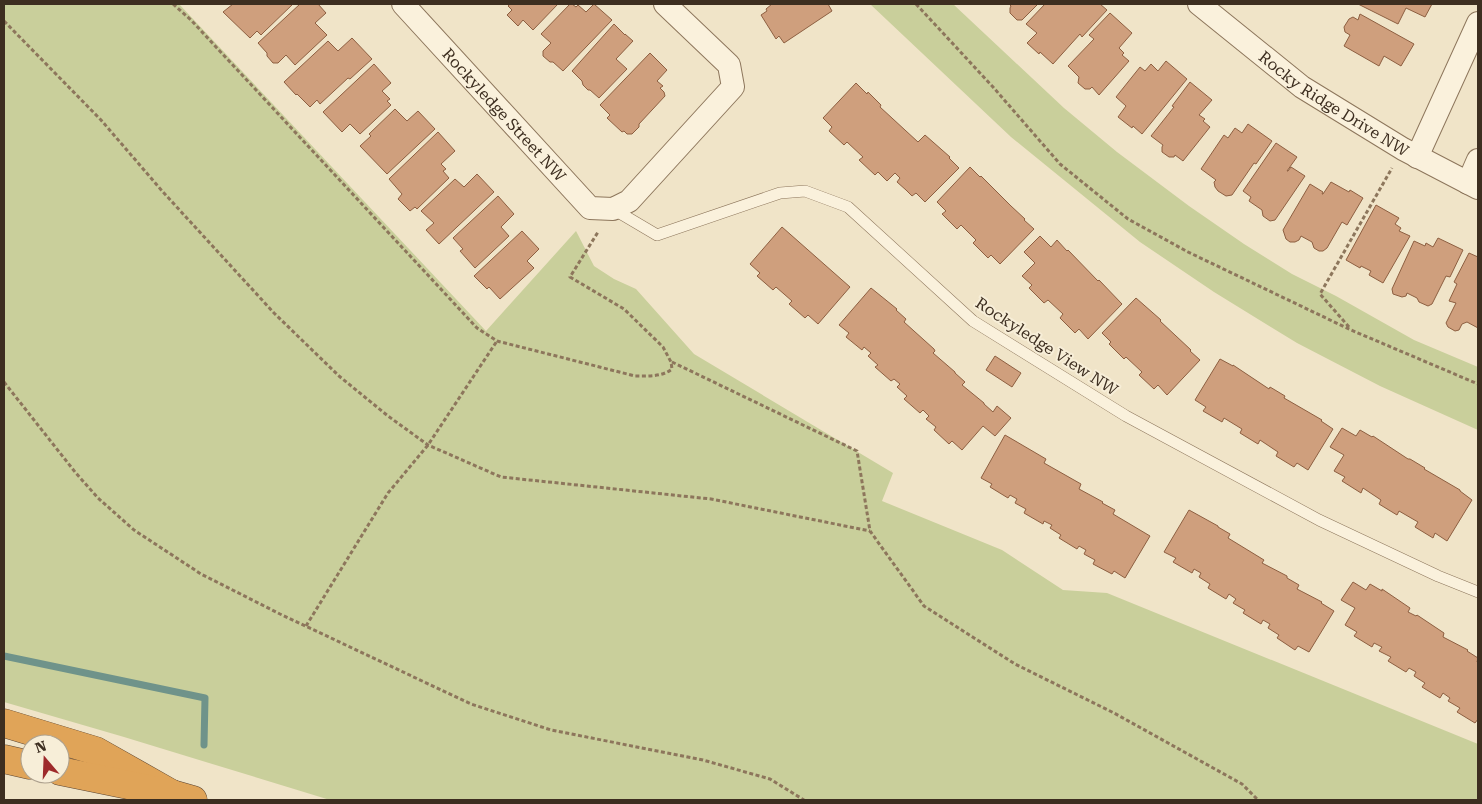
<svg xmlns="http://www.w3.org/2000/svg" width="1482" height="804" viewBox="0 0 1482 804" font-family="'Roboto Serif',serif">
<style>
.green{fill:#c9cf9b}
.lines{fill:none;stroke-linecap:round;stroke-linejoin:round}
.stream{stroke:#6f938a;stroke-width:7}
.building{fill:#cf9f7d;stroke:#8d5f41}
.lane-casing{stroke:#8d765c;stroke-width:12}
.street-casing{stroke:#8d765c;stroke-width:24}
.highway-casing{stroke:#5b4430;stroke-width:29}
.path{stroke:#8d765c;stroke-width:3;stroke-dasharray:4 2.5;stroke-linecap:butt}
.lane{stroke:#faf1dc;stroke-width:11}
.street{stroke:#faf1dc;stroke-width:22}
.highway{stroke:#e0a458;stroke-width:28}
.labels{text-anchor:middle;stroke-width:4;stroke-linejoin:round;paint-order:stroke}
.street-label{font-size:16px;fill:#3d2e20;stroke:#f7eed8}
</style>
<rect width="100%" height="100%" fill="#f0e4c8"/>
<g class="green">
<path d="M4 4H179L486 331 576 231 594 266 614 279 636 289 694 354 893 473 882 501 1002 550 1063 590 1107 593 1478 744V800H330L124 737 4 702Z"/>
<path d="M870 4H953L1064 108 1117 152 1189 206 1244 244 1292 274 1336 296 1414 340 1478 367V430L1380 386 1297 343 1214 292 1140 242 1011 137Z"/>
</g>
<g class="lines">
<path class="stream" d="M4 656 205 698 204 745"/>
</g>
<g class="building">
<path d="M233 4H293L265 31 261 35 257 31 250 38 223 12Z"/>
<path d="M300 4H318L326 13 315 23 327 35 295 65 286 55 278 63H273L267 56V53L258 43Z"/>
<path d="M510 4H558L533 30 523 20 518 26 507 15 512 10 508 6Z"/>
<path d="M570 4H572L576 7 578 5 586 12 594 4 612 20 563 71 553 62H550L543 56V51L551 43 541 34Z"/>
<path d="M772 4H828L832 11 784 43 779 36 776 39 761 15 767 11 766 9Z"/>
<path d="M1009 4H1038L1022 20H1017L1010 13V8L1011 6Z"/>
<path d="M1045 4H1100L1107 10 1082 37 1080 34 1053 64 1040 52 1039 54 1027 43 1037 33 1026 24Z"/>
<path d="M1358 4H1432L1425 17 1406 8 1398 24Z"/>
<path d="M1110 13 1132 33 1119 48 1124 53 1122 55 1129 61 1099 95 1092 87 1090 89H1085L1078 83 1079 77 1068 66 1094 39 1089 35Z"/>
<path d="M1360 14 1414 44 1401 66 1384 56 1379 66 1344 46 1350 35 1345 32 1344 27 1349 19 1353 17 1358 20Z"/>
<path d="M614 24 625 35V34L633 41 616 59 627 69 599 98 590 90H588L583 85 582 81 572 71Z"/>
<path d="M352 38 372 59 350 79 348 78 320 104 317 100 310 107 297 94 296 95 284 82 328 41 338 51Z"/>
<path d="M650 53 667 70 657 81 663 86 660 88 664 92 665 96 639 124V127L632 134H627L624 131 622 132 607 118 610 115 600 105Z"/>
<path d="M1166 61 1187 79 1142 134 1133 126 1132 128 1118 117 1126 106 1116 97 1140 67 1145 71 1151 64 1158 71Z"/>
<path d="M374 64 391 83 382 91 390 99 387 101 391 105 360 134 350 124 342 132 323 112Z"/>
<path d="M1190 82 1212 100 1199 115 1205 119 1203 121 1210 127 1183 161 1175 155 1174 157H1169L1162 152V147L1163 145 1151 136 1174 107 1172 106Z"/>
<path d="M856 83 867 94 868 92 881 105 880 107 918 142 925 135 950 157 949 158 959 168 925 202 916 193 912 196 906 190 897 182 900 178 895 173 887 181 878 172 875 175 859 160 863 157 847 142 844 145 829 131 832 127 823 118Z"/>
<path d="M395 109 407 121 418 111 435 129 387 174 360 146 371 136 369 134Z"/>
<path d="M1248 124 1272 141 1256 164 1254 163 1232 195 1226 196 1218 191 1215 187 1214 182 1216 180 1201 169 1224 135 1228 138 1235 128 1242 133Z"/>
<path d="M438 132 455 151 441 164 446 169 443 171 449 178 417 209 415 207 410 211 398 199 402 194 389 179Z"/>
<path d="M1276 143 1297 157 1287 171H1288L1291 167 1305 176 1275 220 1270 221 1263 216 1262 210 1249 201 1251 197 1243 191Z"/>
<path d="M970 167 980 177 981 176 1011 206 1025 219 1024 220 1034 229 1000 264 991 255 988 258 973 243 976 240 961 225 957 229 942 214 946 211 937 202Z"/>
<path d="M477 174 494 192 439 244 426 230 434 223 421 211 455 179 464 187Z"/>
<path d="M1331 182 1349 192 1350 190 1363 198 1347 225 1342 222 1327 248 1323 251H1319L1314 248 1312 242 1301 236 1299 240 1295 242H1290L1286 239 1283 230 1310 184 1323 192 1322 194H1323Z"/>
<path d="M498 196 514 214 501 227 509 236 475 268 460 251 463 249 453 238Z"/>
<path d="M1376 205 1399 218 1395 224 1401 228 1399 231 1410 236 1383 283 1369 275 1371 271 1361 266 1360 268 1346 260Z"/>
<path d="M782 227 850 287 818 324 808 315 805 318 789 304 792 301 776 287 773 290 757 276 760 273 750 264Z"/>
<path d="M522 231 539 249 527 261 534 268 500 299 489 287 487 289 474 276Z"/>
<path d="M1040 236 1051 247 1057 240 1067 251 1068 250 1098 281 1099 280 1122 304 1088 339 1079 329 1075 333 1060 318 1063 314 1048 300 1044 303 1029 288 1032 285 1022 276 1035 263 1024 252Z"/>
<path d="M1438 238 1463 250 1450 277 1446 276 1432 304 1428 306 1419 302 1417 298 1407 293 1406 296 1402 297 1393 294 1392 289 1414 241 1425 246 1426 243 1433 247Z"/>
<path d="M1469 253 1478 257V328L1467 322 1462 324 1459 330 1455 331 1448 327 1446 323 1456 303 1449 301 1457 284 1454 282Z"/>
<path d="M871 288 897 309 896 310 906 319 904 322 934 349 935 351 933 353 955 372V373L965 382 962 385 984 403V404L993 412 997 406 1011 418 995 436 983 426 962 450 952 441 949 444 934 430 936 427 926 419 929 416 923 410 920 413 904 399 907 396 897 387 900 384 894 379 891 381 875 367 878 365 868 356 871 353 864 347 862 350 846 337 849 333 839 325Z"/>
<path d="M1136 298 1161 320 1160 321 1191 350 1190 351 1200 360 1167 395 1158 385 1154 389 1139 375 1142 372 1126 357 1124 359 1109 344 1111 342 1102 333Z"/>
<path d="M995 356 1021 373 1012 387 986 370Z"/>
<path d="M1220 359 1233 366V365L1269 389 1270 387 1285 396 1284 398 1322 420 1321 421 1333 429 1308 470 1297 463 1294 467 1276 456 1278 452 1260 440 1258 444 1240 433 1242 429 1224 418 1222 422 1203 411 1206 407 1195 400Z"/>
<path d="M1342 428 1356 436 1360 430 1372 437 1373 436 1408 459H1410L1425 468 1424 469 1460 490V491L1472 500 1447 541 1435 533 1433 538 1415 527 1418 522 1399 511 1397 515 1379 504 1381 500 1363 488 1361 493 1342 481 1345 477 1334 471 1344 455 1330 447Z"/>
<path d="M1005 435 1046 459 1044 463 1081 484 1079 489 1103 502 1102 503 1115 510 1113 514 1150 536 1125 578 1114 571 1112 574 1093 564 1095 560 1084 554 1086 550 1079 546 1077 549 1059 538 1061 535 1050 528 1052 525 1044 521 1043 524 1024 513 1026 509 1015 503 1017 499 1010 495 1008 498 990 487 992 484 981 478Z"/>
<path d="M1189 510 1218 526V527L1230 534 1228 538 1264 560 1262 563 1287 576V578L1299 585 1297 589 1322 602 1321 603 1334 611 1309 652 1298 646 1295 650 1277 638 1279 635 1268 628 1270 624 1263 620 1261 624 1243 613 1245 610 1233 603 1236 599 1229 594 1226 599 1208 588 1210 584 1199 577 1201 573 1194 569 1192 573 1173 562 1176 558 1164 552Z"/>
<path d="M1353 582 1366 590 1370 584 1382 591V589L1410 608 1408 612 1416 616 1417 615 1444 633 1443 637 1468 650 1467 651 1478 658 1477 662 1478 663V719L1475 723 1457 712 1460 708 1448 701 1450 698 1443 693 1440 698 1422 687 1425 683 1414 676 1416 672 1409 668 1406 672 1388 661 1391 657 1379 651 1382 647 1374 643 1372 647 1354 636 1357 632 1345 625 1355 608 1341 600Z"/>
</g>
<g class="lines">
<defs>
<path id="lane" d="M613 209 657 235 780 193 805 191 848 207 973 321 1126 416 1319 520 1438 576 1478 592"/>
<g id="street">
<path id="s1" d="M403 4 590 208 613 209 629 201 733 87 729 65 665 4"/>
<path id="s2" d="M1199 4 1302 87 1403 149 1478 188"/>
<path d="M1417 157 1478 23"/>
<path d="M1468 183 1478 160"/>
</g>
<g id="highway">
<path d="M4 723 96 751 172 794"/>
<path d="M4 759 30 765"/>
<path d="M60 771 172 794 193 800"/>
</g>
</defs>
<use href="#lane" class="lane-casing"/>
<use href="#street" class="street-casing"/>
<use href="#highway" class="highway-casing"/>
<g class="path">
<path d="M173 4 191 20 477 328 497 341 635 376C648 376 662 377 672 369L671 362 663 347 624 309 570 277 598 232"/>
<path d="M916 4 993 87 1060 164 1128 219 1188 252 1351 330 1478 384"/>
<path d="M4 21 101 120 163 192 274 313 339 376 388 416 428 445 501 477 711 499 870 531"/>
<path d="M1349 327 1320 294 1392 168"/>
<path d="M672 362 857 451 870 531 924 606 1015 664 1114 713 1242 784 1258 800"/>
<path d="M4 382 75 472 98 498 134 530 201 574 280 614 471 704 551 730 703 760 770 779 804 800"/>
<path d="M306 626 388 493 428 445 497 341"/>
</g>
<use href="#lane" class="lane"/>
<use href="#street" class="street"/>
<use href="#highway" class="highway"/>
</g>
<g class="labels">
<g class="street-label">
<text dy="6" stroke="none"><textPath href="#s2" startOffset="168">Rocky Ridge Drive NW</textPath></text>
<text dy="6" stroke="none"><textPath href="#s1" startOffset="150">Rockyledge Street NW</textPath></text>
<text transform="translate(1047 346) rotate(33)" y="6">Rockyledge View NW</text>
</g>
</g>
<rect width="1482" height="804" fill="none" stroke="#3d2e20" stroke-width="10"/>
<g transform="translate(45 759) rotate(341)"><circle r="24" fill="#f7eed8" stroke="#ada18e"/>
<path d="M0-4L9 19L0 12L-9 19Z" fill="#9e2a2b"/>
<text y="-8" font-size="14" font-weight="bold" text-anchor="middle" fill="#3d2e20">N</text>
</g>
</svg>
